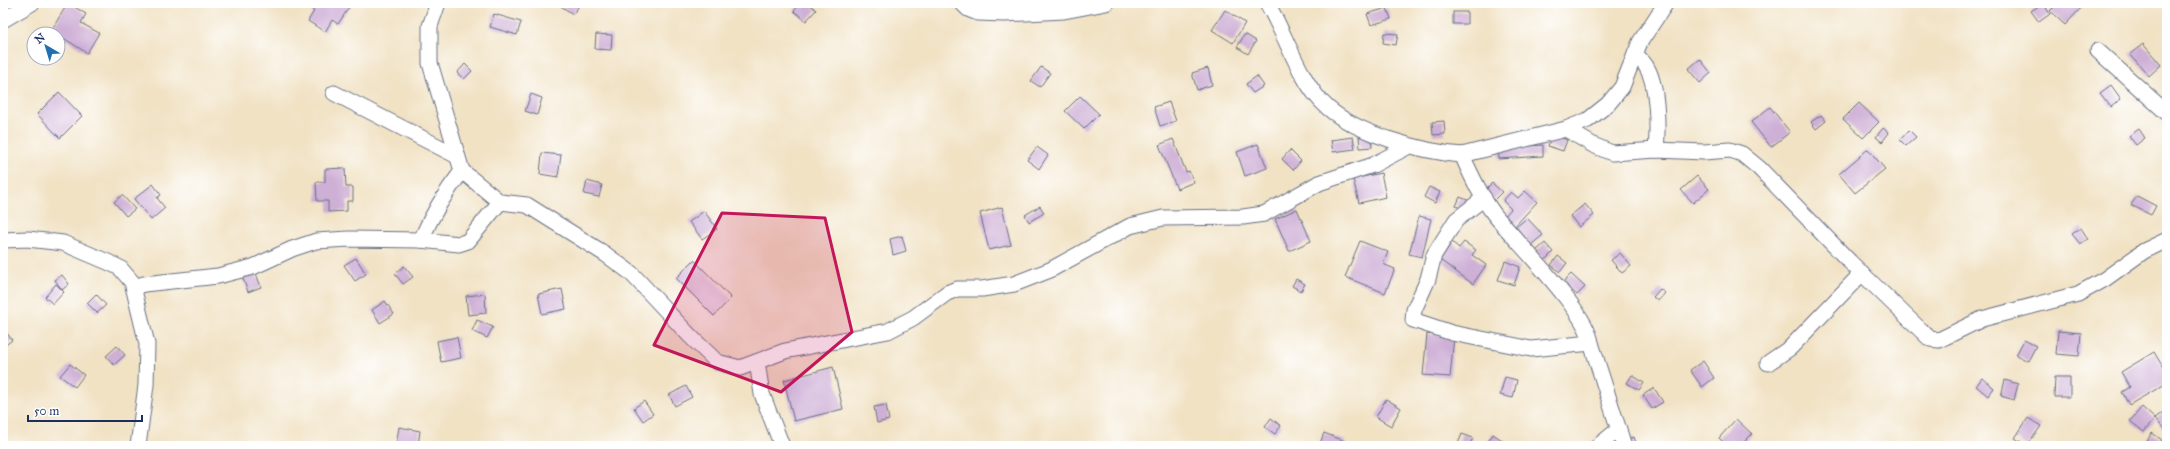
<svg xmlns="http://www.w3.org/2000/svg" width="2170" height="449" viewBox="0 0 2170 449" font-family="'IM FELL Great Primer',serif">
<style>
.building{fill:#ceafd6}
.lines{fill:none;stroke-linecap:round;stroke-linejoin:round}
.street-casing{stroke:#666e82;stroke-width:17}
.street{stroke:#fff;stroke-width:15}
.marked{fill:#c2185b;fill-opacity:0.2;stroke:#c2185b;stroke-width:3;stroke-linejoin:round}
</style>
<rect width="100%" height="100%" fill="#fff"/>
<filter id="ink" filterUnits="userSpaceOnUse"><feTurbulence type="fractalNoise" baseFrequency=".025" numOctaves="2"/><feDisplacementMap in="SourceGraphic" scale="8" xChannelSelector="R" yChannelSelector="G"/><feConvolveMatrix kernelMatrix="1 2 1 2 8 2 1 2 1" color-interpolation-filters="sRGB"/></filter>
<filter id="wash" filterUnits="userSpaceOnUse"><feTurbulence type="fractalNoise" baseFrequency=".012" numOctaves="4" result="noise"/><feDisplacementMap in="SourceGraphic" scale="16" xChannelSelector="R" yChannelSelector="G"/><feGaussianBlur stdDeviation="0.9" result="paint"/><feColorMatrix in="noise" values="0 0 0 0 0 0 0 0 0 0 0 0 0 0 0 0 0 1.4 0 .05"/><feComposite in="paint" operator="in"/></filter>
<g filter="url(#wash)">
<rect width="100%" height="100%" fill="#f1e2c4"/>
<g id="blocks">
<g class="building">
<path d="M68 3 86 14 81 23 99 33 87 53 65 39 60 47 58 45V34H49Z"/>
<path d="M313 3H352L338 24 332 20 325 32 308 21 314 11 309 8Z"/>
<path d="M556 3H581L573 14Z"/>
<path d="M801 3H808L816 10 806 21 794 11Z"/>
<path d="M2043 3 2050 14 2039 22 2031 11Z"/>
<path d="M2058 3H2081L2084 5 2065 25 2050 11Z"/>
<path d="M1387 8 1391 19 1371 25 1367 14Z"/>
<path d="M1225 10 1245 23 1233 43 1212 30Z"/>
<rect x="1453" y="12" width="14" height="12"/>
<path d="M494 14 521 22 517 35 490 27Z"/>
<path d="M1384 33 1398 34 1396 45 1383 43Z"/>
<path d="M596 34 612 35 611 50 595 49Z"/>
<path d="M1245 34 1256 41 1248 54 1237 47Z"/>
<path d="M2143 44 2161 65 2149 76 2130 54Z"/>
<path d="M1700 59 1711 73 1700 83 1688 69Z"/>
<path d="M465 64 472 71 464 79 457 73Z"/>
<path d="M1041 67 1050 73 1040 87 1031 81Z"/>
<path d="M1208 68 1212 85 1197 90 1192 73Z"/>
<path d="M1257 76 1264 86 1253 93 1246 84Z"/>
<path d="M2111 85 2121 99 2111 107 2100 93Z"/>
<path d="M59 92 82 116 60 138 37 114Z"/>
<path d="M531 94 542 98 537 115 525 111Z"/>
<path d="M1080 96 1099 114 1084 129 1065 111Z"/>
<path d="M1169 102 1176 121 1160 126 1154 107Z"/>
<path d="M1859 103 1879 122 1863 138 1843 119Z"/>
<path d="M1770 107 1790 132 1771 147 1751 122Z"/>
<path d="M1821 115 1826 121 1816 129 1811 122Z"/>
<path d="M1444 121 1445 134 1433 135 1432 122Z"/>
<path d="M1883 128 1889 133 1882 142 1876 137Z"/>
<path d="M2139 129 2145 138 2136 145 2129 136Z"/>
<path d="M1909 130 1916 137 1906 146 1900 140Z"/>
<path d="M1552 134 1567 140 1563 151 1548 146Z"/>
<path d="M1371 136 1372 147 1360 148 1359 137Z"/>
<path d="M1353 137 1355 149 1333 152 1331 140Z"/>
<path d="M1173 139 1186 172 1189 171 1194 182 1177 189 1159 145Z"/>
<path d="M1258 144 1267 168 1245 176 1237 152Z"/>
<path d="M1543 145V156L1499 159 1498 148Z"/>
<path d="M1037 147 1048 155 1039 169 1027 160Z"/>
<path d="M1868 149 1885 169 1855 193 1839 174Z"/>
<path d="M1290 150 1301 161 1293 170 1282 159Z"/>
<path d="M542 153 561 155 558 177 540 174Z"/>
<path d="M345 168 346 187H353V201H347V211L328 212V201H317L316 182H325V169Z"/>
<path d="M1381 173 1386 197 1359 203 1353 179Z"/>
<path d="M1697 176 1709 189 1693 203 1681 190Z"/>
<path d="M587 181 602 185 599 197 584 194Z"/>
<path d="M1492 183 1502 192 1494 200 1484 191Z"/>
<path d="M153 184 161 195 157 198 165 208 151 220 134 199Z"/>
<path d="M1429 187 1440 192 1435 203 1424 197Z"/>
<path d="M1525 191 1537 202 1514 227 1504 217 1511 209 1503 201 1511 192 1518 198Z"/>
<path d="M122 195 135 209 126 216 114 202Z"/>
<path d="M2137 196 2156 206 2151 215 2131 205Z"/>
<path d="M1460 197 1470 201 1465 210 1456 206Z"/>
<path d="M1585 204 1594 215 1579 227 1570 216Z"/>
<path d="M1040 206 1044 213 1029 222 1025 215Z"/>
<path d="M1002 207 1011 245 989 250 980 213Z"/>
<path d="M1297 209 1311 241 1289 251 1275 219Z"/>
<path d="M704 211 717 229 702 239 689 222Z"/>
<path d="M1419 216 1431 219 1422 257 1409 254Z"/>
<path d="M1527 218 1543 235 1531 245 1516 227Z"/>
<path d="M2081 228 2088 239 2080 244 2072 234Z"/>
<path d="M902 236 906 251 893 255 890 239Z"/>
<path d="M1360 241 1388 252 1383 264 1395 269 1385 293 1345 277Z"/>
<path d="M1452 242 1459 248 1464 242 1476 250 1472 255 1486 265 1473 284 1440 260Z"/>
<path d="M1545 243 1553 252 1545 260 1536 251Z"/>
<path d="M1620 253 1631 266 1622 273 1611 260Z"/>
<path d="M1558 256 1567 263 1560 272 1551 265Z"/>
<path d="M356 258 366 274 355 281 344 265Z"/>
<path d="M694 260 731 298 714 316 676 278Z"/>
<path d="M1505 261 1520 267 1514 285 1498 280Z"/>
<path d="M404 266 413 277 403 284 395 274Z"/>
<path d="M255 271 261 287 248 292 242 276Z"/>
<path d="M1571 274 1585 287 1577 295 1563 282Z"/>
<path d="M62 275 69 284 62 290 55 280Z"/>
<path d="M1296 279 1305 284 1301 291 1292 286Z"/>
<path d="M56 284 64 292 53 304 45 297Z"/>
<path d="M562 289 566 309 542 314 538 294Z"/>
<path d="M1660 289 1665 293 1658 301 1653 297Z"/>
<path d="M96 294 106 305 97 313 87 303Z"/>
<path d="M485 294 486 313 468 315 466 296Z"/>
<path d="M385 301 394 314 380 323 372 310Z"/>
<path d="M477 320 493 327 487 338 472 331Z"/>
<path d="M3 328 12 340 3 347Z"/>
<path d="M2058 331 2081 333 2079 356 2056 354Z"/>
<path d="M1427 334 1454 337 1450 377 1423 375Z"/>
<path d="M457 337 461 358 441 362 437 341Z"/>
<path d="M2024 340 2036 346 2028 361 2016 355Z"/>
<path d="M117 346 125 355 114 365 106 356Z"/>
<path d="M2154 352 2167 374V383L2129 405 2122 392 2130 387 2121 372Z"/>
<path d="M1703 361 1714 378 1702 387 1690 370Z"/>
<path d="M70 364 84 375 75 387 60 376Z"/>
<path d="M833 367 843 409 794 421 784 380Z"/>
<path d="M1632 375 1644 383 1639 390 1627 383Z"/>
<path d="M1505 377 1517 380 1513 398 1500 395Z"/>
<path d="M2055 377H2070V397H2054Z"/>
<path d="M1982 378 1994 388 1988 396 1976 386Z"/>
<path d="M2005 380 2018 384 2014 400 2001 396Z"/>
<path d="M686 386 692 397 675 406 669 395Z"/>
<path d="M1654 388 1663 402 1652 409 1643 395Z"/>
<path d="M1386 399 1401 408 1391 426 1376 417Z"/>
<path d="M644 401 653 414 643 421 634 408Z"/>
<path d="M886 405 889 420 877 423 874 407Z"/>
<path d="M2142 407 2155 419 2144 432 2130 421Z"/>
<path d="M2167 409V433L2155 418Z"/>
<path d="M1271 418 1281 426 1275 434 1265 427Z"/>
<path d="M2028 418 2041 426 2027 446 2015 438Z"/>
<path d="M1736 419 1752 434 1740 446H1727L1719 438Z"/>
<path d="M399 427 420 431 418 446 396 445Z"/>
<path d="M1324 433 1345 441 1343 446H1319Z"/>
<path d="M2152 433 2162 440 2158 446 2144 445Z"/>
<path d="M1462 434 1473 438 1469 446H1457Z"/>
<path d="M1493 434 1505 442 1503 446H1493L1487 443Z"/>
<path d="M1634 437 1637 446H1624L1623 441Z"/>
</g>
</g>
</g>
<g filter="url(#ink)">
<use href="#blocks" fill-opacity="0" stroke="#666e82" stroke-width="1"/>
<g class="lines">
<defs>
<g id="street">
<path d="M438 3 430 26V63L462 171 500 202 527 205 605 254 631 273 690 336 717 362 740 368 785 351 888 331 913 318 947 293 957 289H982L1014 284 1050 270 1130 226 1163 218 1243 217 1264 214 1319 183 1373 165 1409 146"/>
<path d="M962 3 968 9 978 13 1004 14 1064 11 1106 3"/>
<path d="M1267 3C1281 27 1290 53 1304 77 1310 88 1319 100 1328 108 1358 134 1423 152 1462 155 1471 175 1481 197 1494 214 1517 243 1587 311 1591 343L1624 446"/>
<path d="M3 20 32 3"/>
<path d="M2098 51 2167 113"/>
<path d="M1635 54C1639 58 1645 63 1647 68 1658 87 1658 129 1656 150"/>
<path d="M334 93 457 156"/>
<path d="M1566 129 1593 145 1612 153 1656 150 1704 152 1730 150 1742 154 1759 168 1850 262 1930 339 1939 340 1982 319 2078 294 2105 279 2144 251 2167 240"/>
<path d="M1462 155 1566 129 1588 120 1608 104 1622 87 1640 42 1666 3"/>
<path d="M1484 198 1456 220 1434 255 1428 279 1414 310 1413 320 1452 333 1531 349 1591 343"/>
<path d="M3 240 28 239 63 243 110 263 120 268 132 282 147 344 146 385 138 446"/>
<path d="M421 240C432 214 445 193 462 171"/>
<path d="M134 287 144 284 218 276 253 267 292 249 316 241 349 239 421 240 459 244 468 241 500 202"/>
<path d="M757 362 762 394 782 446"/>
<path d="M1768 363 1790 348 1862 273"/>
<path d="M1598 446 1619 429"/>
</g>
</defs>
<use href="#street" class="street-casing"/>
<use href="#street" class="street"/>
</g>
</g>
<path class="marked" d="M722 213 825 218 852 332 781 392 654 345Z"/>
<rect width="2170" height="449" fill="none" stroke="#fff" stroke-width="16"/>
<g transform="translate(46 46) rotate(322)"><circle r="19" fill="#ffffff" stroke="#a4acbf"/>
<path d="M0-3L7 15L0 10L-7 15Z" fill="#1f6fb2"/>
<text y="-6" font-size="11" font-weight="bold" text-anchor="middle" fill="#1b2f5e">N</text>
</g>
<path d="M28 415v6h114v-6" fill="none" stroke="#1b2f5e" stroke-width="2"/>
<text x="34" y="415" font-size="12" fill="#1b2f5e" stroke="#ffffff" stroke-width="3" paint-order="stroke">50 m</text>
</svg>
